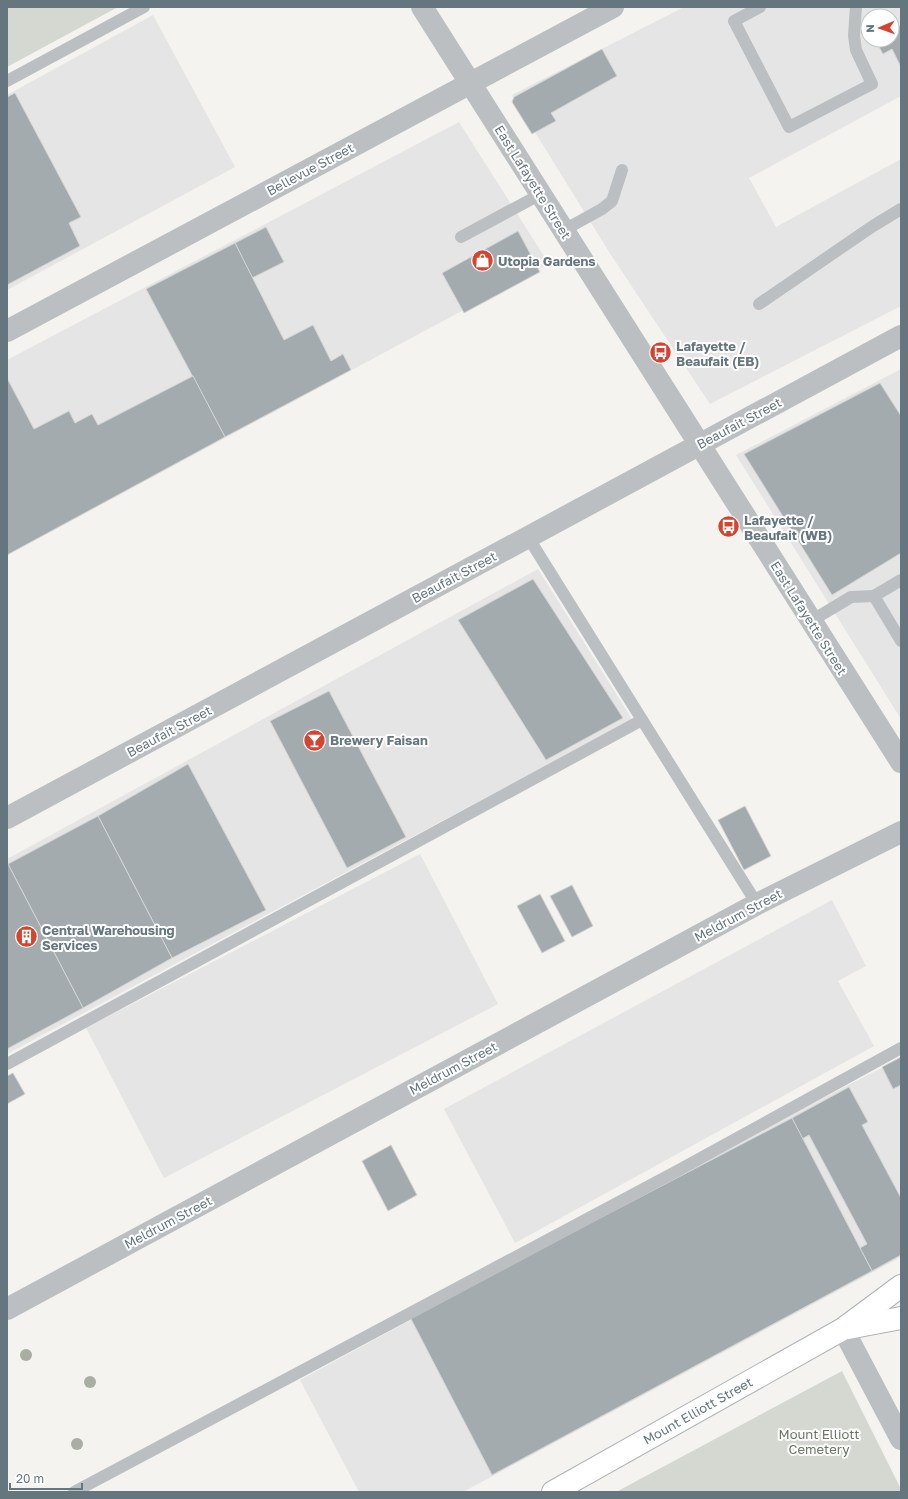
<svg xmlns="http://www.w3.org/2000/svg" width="908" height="1499" viewBox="0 0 908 1499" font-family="'Golos Text',sans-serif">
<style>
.built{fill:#e4e5e4;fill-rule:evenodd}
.green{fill:#d4d8d0}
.building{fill:#a3abaf;stroke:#d5d5d3}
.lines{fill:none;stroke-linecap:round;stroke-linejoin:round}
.secondary-casing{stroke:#adb3b7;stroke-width:24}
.lane{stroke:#bbbfc2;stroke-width:12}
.street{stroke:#bbbfc2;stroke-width:22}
.secondary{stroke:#fff;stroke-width:22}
.tree{fill:#a8afa2}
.labels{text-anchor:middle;stroke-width:4;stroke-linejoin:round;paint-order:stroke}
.street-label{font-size:13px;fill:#65767f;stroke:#fff}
.poi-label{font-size:13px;font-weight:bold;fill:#65767f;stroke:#fff;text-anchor:start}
.park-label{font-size:13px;fill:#697763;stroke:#fff}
</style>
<rect width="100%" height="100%" fill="#f4f3f0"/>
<g class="built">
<path d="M684 7H901V96L749 178 776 227 901 159V306L710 404 611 255 512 95ZM868 16H892V40H868Z"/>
<path d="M153 15 235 167 7 290V95Z"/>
<path d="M459 122 549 264 7 555V360Z"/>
<path d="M901 369V719L736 455Z"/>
<path d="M538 569 632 719 7 1054V859Z"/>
<path d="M420 854 498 1004 164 1178 86 1028Z"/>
<path d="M832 900 866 966 838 981 874 1046 515 1243 444 1109Z"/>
<path d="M901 1058V1257L463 1492H359L300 1380 790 1115Z"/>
</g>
<g class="green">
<path d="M7 7H118L7 67Z"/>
<path d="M842 1371 901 1489V1492H616Z"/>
</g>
<g class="building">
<path d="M901 25V67L892 49 883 54 875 40H892V30Z"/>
<path d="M602 49 617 76 551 113 556 121 532 134 512 102 514 97Z"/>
<path d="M15 93 81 217 69 223 80 246 7 285V97Z"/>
<path d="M266 227 284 262 252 278 235 243Z"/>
<path d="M518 231 540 272 464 313 442 273Z"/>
<path d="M235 243 284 340 313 325 331 361 343 354 351 370 225 437 146 289Z"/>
<path d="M193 376 225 437 7 555V378L34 429 69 411 75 423 92 414 98 425Z"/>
<path d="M880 383 901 416V553L832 595 744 454Z"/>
<path d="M533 579 623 718 546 760 458 620Z"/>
<path d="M329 691 406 837 347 868 270 721Z"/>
<path d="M188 764 266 910 172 958 98 816Z"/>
<path d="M745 806 771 856 744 870 718 820Z"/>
<path d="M98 816 172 958 83 1008 8 864Z"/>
<path d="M8 864 83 1008 7 1049V865Z"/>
<path d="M572 885 593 926 572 937 550 896Z"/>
<path d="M540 894 565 941 542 953 517 906Z"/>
<path d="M901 1057V1085L893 1089 882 1067Z"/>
<path d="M13 1073 25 1094 7 1104V1076Z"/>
<path d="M849 1087 868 1122 862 1125 901 1198V1255L872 1271 860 1248 867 1244 809 1135 802 1139 792 1118Z"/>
<path d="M792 1118 872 1271 492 1475 410 1317Z"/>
<path d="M391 1145 417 1195 388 1211 362 1161Z"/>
</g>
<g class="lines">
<defs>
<g id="secondary">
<path d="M848 1328 901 1318"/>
<path id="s1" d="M553 1492 843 1329 901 1286"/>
</g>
</defs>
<use href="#secondary" class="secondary-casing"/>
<g class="lane">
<path d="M760 7 734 21 789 127 872 84 856 50 854 36 856 7"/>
<path d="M7 81 144 7"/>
<path d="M564 230 602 209 612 201 622 170"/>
<path d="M461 237 541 194"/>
<path d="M759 304 873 226 901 209"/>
<path d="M528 537 757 904"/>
<path d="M901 580 874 596 901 641"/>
<path d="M811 621 851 597 874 596"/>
<path d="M7 1064 642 720"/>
<path d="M74 1492 677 1171 901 1048"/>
</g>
<g class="street">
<path d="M422 7 901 762"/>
<path d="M7 331 613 7"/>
<path d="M7 818 901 336"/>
<path d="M7 1309 757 904 901 832"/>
<path d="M843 1329 901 1439"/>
</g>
<use href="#secondary" class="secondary"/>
</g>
<g class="tree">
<circle cx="26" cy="1355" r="6"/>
<circle cx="90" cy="1382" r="6"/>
<circle cx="77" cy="1444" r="6"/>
</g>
<defs>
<symbol id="shop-disc" viewBox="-11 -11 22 22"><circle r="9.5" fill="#d44430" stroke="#fff"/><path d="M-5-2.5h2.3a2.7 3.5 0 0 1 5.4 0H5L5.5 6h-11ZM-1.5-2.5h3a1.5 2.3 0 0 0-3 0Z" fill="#fff"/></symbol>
<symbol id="bus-disc" viewBox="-11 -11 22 22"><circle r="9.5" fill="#d44430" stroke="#fff"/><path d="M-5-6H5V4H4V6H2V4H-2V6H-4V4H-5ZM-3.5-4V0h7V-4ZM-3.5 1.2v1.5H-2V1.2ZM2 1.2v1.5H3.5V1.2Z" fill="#fff"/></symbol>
<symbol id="bar-disc" viewBox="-11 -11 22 22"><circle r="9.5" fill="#d44430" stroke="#fff"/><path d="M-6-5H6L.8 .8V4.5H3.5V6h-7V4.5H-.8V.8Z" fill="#fff"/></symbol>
<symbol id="building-disc" viewBox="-11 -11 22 22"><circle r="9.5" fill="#d44430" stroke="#fff"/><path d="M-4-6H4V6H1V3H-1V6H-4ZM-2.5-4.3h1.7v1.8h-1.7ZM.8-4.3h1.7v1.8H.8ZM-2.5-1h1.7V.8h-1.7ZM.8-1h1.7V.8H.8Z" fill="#fff"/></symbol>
</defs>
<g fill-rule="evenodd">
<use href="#shop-disc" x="470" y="248" width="25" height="25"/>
<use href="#bus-disc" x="648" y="340" width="25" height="25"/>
<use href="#bus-disc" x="716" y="514" width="25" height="25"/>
<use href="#bar-disc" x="302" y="728" width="25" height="25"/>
<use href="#building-disc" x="14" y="924" width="25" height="25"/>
</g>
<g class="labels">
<g class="street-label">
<text transform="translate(310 169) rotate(-28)" y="5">Bellevue Street</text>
<text transform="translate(533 182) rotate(58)" y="5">East Lafayette Street</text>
<text transform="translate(739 423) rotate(-28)" y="5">Beaufait Street</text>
<text transform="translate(454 577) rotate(-28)" y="5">Beaufait Street</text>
<text transform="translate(809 618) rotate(58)" y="5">East Lafayette Street</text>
<text transform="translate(169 731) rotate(-28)" y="5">Beaufait Street</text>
<text transform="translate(738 915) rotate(-28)" y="5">Meldrum Street</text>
<text transform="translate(453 1068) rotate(-28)" y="5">Meldrum Street</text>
<text transform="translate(168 1222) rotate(-28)" y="5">Meldrum Street</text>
<text dy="5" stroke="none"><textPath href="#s1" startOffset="166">Mount Elliott Street</textPath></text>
</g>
<g class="poi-label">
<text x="498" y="266">Utopia Gardens</text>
<text x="676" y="351">Lafayette /<tspan x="676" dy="15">Beaufait (EB)</tspan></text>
<text x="744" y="525">Lafayette /<tspan x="744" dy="15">Beaufait (WB)</tspan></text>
<text x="330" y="745">Brewery Faisan</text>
<text x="42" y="935">Central Warehousing<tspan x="42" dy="15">Services</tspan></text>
</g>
<g class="park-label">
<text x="819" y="1439">Mount Elliott<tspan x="819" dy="15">Cemetery</tspan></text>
</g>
</g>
<rect width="908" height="1499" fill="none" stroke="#65767f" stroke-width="16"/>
<g transform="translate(880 28) rotate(268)"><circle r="19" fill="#ffffff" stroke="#c1c8cc"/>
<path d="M0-3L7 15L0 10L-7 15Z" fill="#d44430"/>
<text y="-6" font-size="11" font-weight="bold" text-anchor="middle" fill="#65767f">N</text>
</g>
<path d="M10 1483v6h72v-6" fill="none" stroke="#65767f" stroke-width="2"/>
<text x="16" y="1483" font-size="12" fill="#65767f" stroke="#ffffff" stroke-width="3" paint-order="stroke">20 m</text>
</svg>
